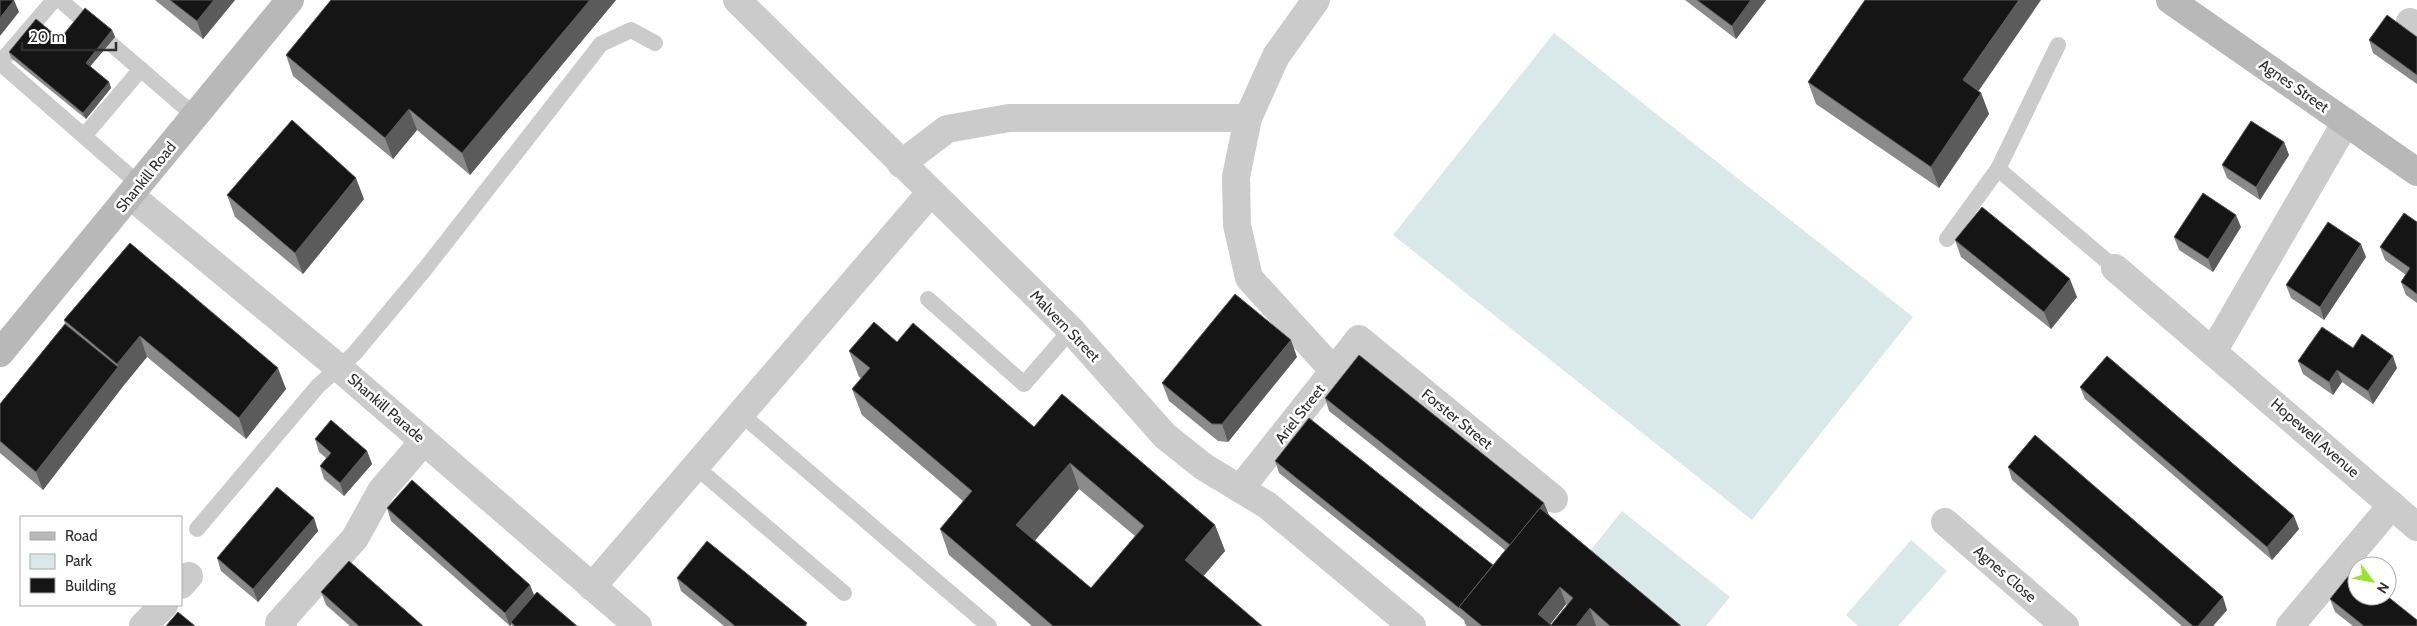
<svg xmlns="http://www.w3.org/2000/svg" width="2417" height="626" viewBox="0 0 2417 626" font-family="Cabin,sans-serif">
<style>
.green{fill:#d9e8e8}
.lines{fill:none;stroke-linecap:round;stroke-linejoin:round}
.lane{stroke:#cbcbcb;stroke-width:16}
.street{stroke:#cbcbcb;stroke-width:28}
.secondary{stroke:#b8b8b8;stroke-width:28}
.wall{fill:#8a8a8a;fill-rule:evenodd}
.shaded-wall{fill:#5b5b5b}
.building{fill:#151515;stroke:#5b5b5b;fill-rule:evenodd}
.labels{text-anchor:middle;stroke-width:5;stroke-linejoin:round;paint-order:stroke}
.street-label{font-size:15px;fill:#2e2e2e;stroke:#fff}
</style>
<rect width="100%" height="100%" fill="#fff"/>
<g class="green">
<path d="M1554 33 1913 317 1752 520 1393 235Z"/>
<path d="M1622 511 1730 597 1706 626H1676L1587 555Z"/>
<path d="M1911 540 1947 571 1898 626H1858L1846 615Z"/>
</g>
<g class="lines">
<g class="lane">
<path d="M60 0 195 116"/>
<path d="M0 63 140 185"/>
<path d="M0 63 54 0"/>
<path d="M84 136 141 69"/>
<path d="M1998 169 2115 268"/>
<path d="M1947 239 1998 169 2058 45"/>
<path d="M928 299 1024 384 1071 330"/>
<path d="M741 414 989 626"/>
<path d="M696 467 844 593"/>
<path d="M197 529 318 386 354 354 425 269 601 44 631 30 655 43"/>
</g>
<g class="street">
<path d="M737 0 1071 330 1165 436 1204 467 1267 505 1412 626"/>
<path d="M2410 22 2417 27"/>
<path d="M1248 118 1236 177 1237 225 1249 278 1334 371"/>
<path d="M901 164 947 129 1009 118H1248L1276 56 1316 0"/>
<path d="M131 196 338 367 638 626"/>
<path d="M2115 268 2417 527"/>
<path d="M2214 350 2346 122"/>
<path d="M1240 489 1359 339 1554 499"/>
<path d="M1945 522 2065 626"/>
<path d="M181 585 189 576"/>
<path d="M592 587 931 192"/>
<path d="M143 626 164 605"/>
<path d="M283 626 279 623 355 538 381 491 424 441"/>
<path d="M2290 626 2392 505"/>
</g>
<g class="secondary">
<path d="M2170 0 2417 172"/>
<path d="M0 353 290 0"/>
</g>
</g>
<g class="wall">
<path d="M155 0H235L203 39Z"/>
<path d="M616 0 470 175 417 130 393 159 293 76 286 55Z"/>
<path d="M1685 0H1766L1736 39Z"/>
<path d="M112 30 115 37 90 66 109 82 111 88 86 119 11 58 9 52 60 39Z"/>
<path d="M2417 37V84L2373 53 2369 40Z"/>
<path d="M1808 82 1978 91 1981 93 1989 114 1939 188 1816 104Z"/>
<path d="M2284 142 2289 155 2260 200 2227 178 2222 165Z"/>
<path d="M227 195 364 199 303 274 235 217Z"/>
<path d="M2417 222V303L2406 295 2401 282 2406 275 2385 260 2380 247Z"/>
<path d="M2241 227 2213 272 2179 250 2174 237Z"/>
<path d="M1955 240 2077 297 2051 329 1961 257Z"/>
<path d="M130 243 286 389 246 439 147 357 124 385 43 490 0 453V404L65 324 64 320Z"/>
<path d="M2366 257 2324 320 2291 298 2286 285Z"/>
<path d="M897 342 1034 427 1215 525 1225 551 1203 576 1262 626H1032L949 555 940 529 963 501 862 415 852 389 861 378 859 377 849 351ZM1079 489 1135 536 1091 588 1035 540Z"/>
<path d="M2353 348 2397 368 2373 404 2342 382 2333 395 2303 374 2298 361Z"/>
<path d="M1297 357 1228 442 1218 441 1169 401 1162 383Z"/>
<path d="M2080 387 2299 529 2272 560 2085 399Z"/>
<path d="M1325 398 1549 515 1681 626H1467L1465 624 1464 620 1279 473 1275 461 1493 565 1505 550 1329 411ZM1566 604 1567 605 1551 625 1550 624Z"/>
<path d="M315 439 367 451 372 464 344 496 324 479 320 466 326 458 319 452Z"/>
<path d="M2008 467 2227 610 2213 626H2182L2012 480Z"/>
<path d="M387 508 530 585 534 595 577 626H512V624L510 626 391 521Z"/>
<path d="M314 518 318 531 258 602 221 571 217 558Z"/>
<path d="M677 578 808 626H724L681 591Z"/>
<path d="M321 592 423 626H350L326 605Z"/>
<path d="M2330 599 2417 626H2353L2335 612Z"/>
</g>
<g class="shaded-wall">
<path d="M14 0 19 12 0 36V18Z"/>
<path d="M214 0H235L203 39 197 21Z"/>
<path d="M590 0H616L470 175 462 153Z"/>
<path d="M1751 0H1766L1736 39 1732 26Z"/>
<path d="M2019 0H2041L1971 102 1963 80Z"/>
<path d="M112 30 115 37 88 69 86 63Z"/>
<path d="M109 82 111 88 86 119 83 113Z"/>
<path d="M1981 93 1989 114 1939 188 1931 167Z"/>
<path d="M409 109 417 130 393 159 385 138Z"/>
<path d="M2284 142 2289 155 2260 200 2256 187Z"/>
<path d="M356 178 364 199 303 274 295 253Z"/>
<path d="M2236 215 2241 227 2213 272 2208 259Z"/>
<path d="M2361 244 2366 257 2324 320 2320 307Z"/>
<path d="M2070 279 2077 297 2051 329 2044 312Z"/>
<path d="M140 336 147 357 124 385 43 490 36 472 118 367 117 364Z"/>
<path d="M1291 340 1297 357 1228 442 1222 424Z"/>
<path d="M2393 356 2397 368 2373 404 2368 391Z"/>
<path d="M278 368 286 389 246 439 239 418Z"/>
<path d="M2337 370 2342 382 2333 395 2329 382Z"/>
<path d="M367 451 372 464 344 496 340 483Z"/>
<path d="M1070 463 1079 489 1026 551 1016 525Z"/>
<path d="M1544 503 1549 515 1510 546Z"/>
<path d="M2294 516 2299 529 2272 560 2267 547Z"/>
<path d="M314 518 318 531 258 602 253 589Z"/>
<path d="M1215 525 1225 551 1195 586 1185 560Z"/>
<path d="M530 585 535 598 511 622 512 624 510 626 505 613Z"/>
<path d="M1560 587 1566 604 1549 626 1538 614Z"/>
<path d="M2223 597 2227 610 2213 626H2198Z"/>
<path d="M1590 608 1596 626H1576Z"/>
</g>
<g class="building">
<path d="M0 0H14L0 18Z"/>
<path d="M170 0H214L197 21Z"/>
<path d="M331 0H590L462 153 409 109 385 138 286 55Z"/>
<path d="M1697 0H1751L1732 26Z"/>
<path d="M1865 0H2019L1963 80 1981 93 1931 167 1808 82Z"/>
<path d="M85 8 112 30 86 63 109 82 83 113 9 52 36 19 60 39Z"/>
<path d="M2387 15 2417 37V75L2369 40Z"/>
<path d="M292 120 356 178 295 253 227 195Z"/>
<path d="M2251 121 2284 142 2256 187 2222 165Z"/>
<path d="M2203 193 2236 215 2208 259 2174 237Z"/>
<path d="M1982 207 2070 279 2044 312 1955 240Z"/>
<path d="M2404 213 2417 222V294L2401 282 2410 268 2380 247Z"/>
<path d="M2328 222 2361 244 2320 307 2286 285Z"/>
<path d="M130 243 278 368 239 418 140 336 117 364 64 320Z"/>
<path d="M1235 294 1291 340 1222 424H1212L1162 383Z"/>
<path d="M874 322 897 342 913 323 1034 427 1062 394 1215 525 1185 560 1262 626H1053L940 529 972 491 852 389 870 368 849 351ZM1070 463 1144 526 1091 588 1016 525Z"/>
<path d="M65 324 118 367 36 472 0 441V404Z"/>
<path d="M2322 327 2353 348 2362 334 2393 356 2368 391 2337 370 2329 382 2298 361Z"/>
<path d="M1359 355 1544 503 1510 545 1325 398Z"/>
<path d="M2107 356 2294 516 2267 547 2080 387Z"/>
<path d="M1309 418 1493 565 1459 607V608L1275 461Z"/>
<path d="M331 420 367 451 340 483 320 466 331 453 315 439Z"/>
<path d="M2035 435 2223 597 2198 626H2193L2008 467Z"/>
<path d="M412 480 530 585 505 613 387 508Z"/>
<path d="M277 487 314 518 253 589 217 558Z"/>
<path d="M1540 508 1681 626H1610L1590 608 1576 626H1482L1459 607ZM1560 587 1573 598 1551 625 1538 614Z"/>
<path d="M707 541 807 623 805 626H735L677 578Z"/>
<path d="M349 561 423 626H359L321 592Z"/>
<path d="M2354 569 2357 571V596H2387L2417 620V626H2364L2330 599Z"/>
<path d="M537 592 577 626H515L511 622Z"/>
<path d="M178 612 195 626H166Z"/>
</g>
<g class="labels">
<g class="street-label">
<text transform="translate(2294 86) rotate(35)" y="5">Agnes Street</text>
<text transform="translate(146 177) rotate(-51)" y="5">Shankill Road</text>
<text transform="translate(1065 326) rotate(46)" y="5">Malvern Street</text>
<text transform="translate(386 408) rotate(41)" y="5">Shankill Parade</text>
<text transform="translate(1300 414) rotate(-52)" y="5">Ariel Street</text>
<text transform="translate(1457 419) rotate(39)" y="5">Forster Street</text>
<text transform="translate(2315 438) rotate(41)" y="5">Hopewell Avenue</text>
<text transform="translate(2005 574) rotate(41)" y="5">Agnes Close</text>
</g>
</g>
<rect x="20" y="516" width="162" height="90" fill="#ffffff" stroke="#ababab"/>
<rect x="30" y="532" width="25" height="8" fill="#b8b8b8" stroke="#ababab"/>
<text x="65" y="541" font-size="15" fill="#2e2e2e">Road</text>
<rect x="30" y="554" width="25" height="15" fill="#d9e8e8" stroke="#ababab"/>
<text x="65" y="566" font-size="15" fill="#2e2e2e">Park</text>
<rect x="30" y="578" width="25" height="15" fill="#151515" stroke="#ababab"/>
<text x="65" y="591" font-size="15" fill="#2e2e2e">Building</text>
<g transform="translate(2372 581) rotate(122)"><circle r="24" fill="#ffffff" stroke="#ababab"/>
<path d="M0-4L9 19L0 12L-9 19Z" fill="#99e332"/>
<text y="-8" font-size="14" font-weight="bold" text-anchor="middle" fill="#2e2e2e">N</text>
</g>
<path d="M22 42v8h94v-8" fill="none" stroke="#2e2e2e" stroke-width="2.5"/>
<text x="30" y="42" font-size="15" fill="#2e2e2e" stroke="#ffffff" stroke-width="4" paint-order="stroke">20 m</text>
</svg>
